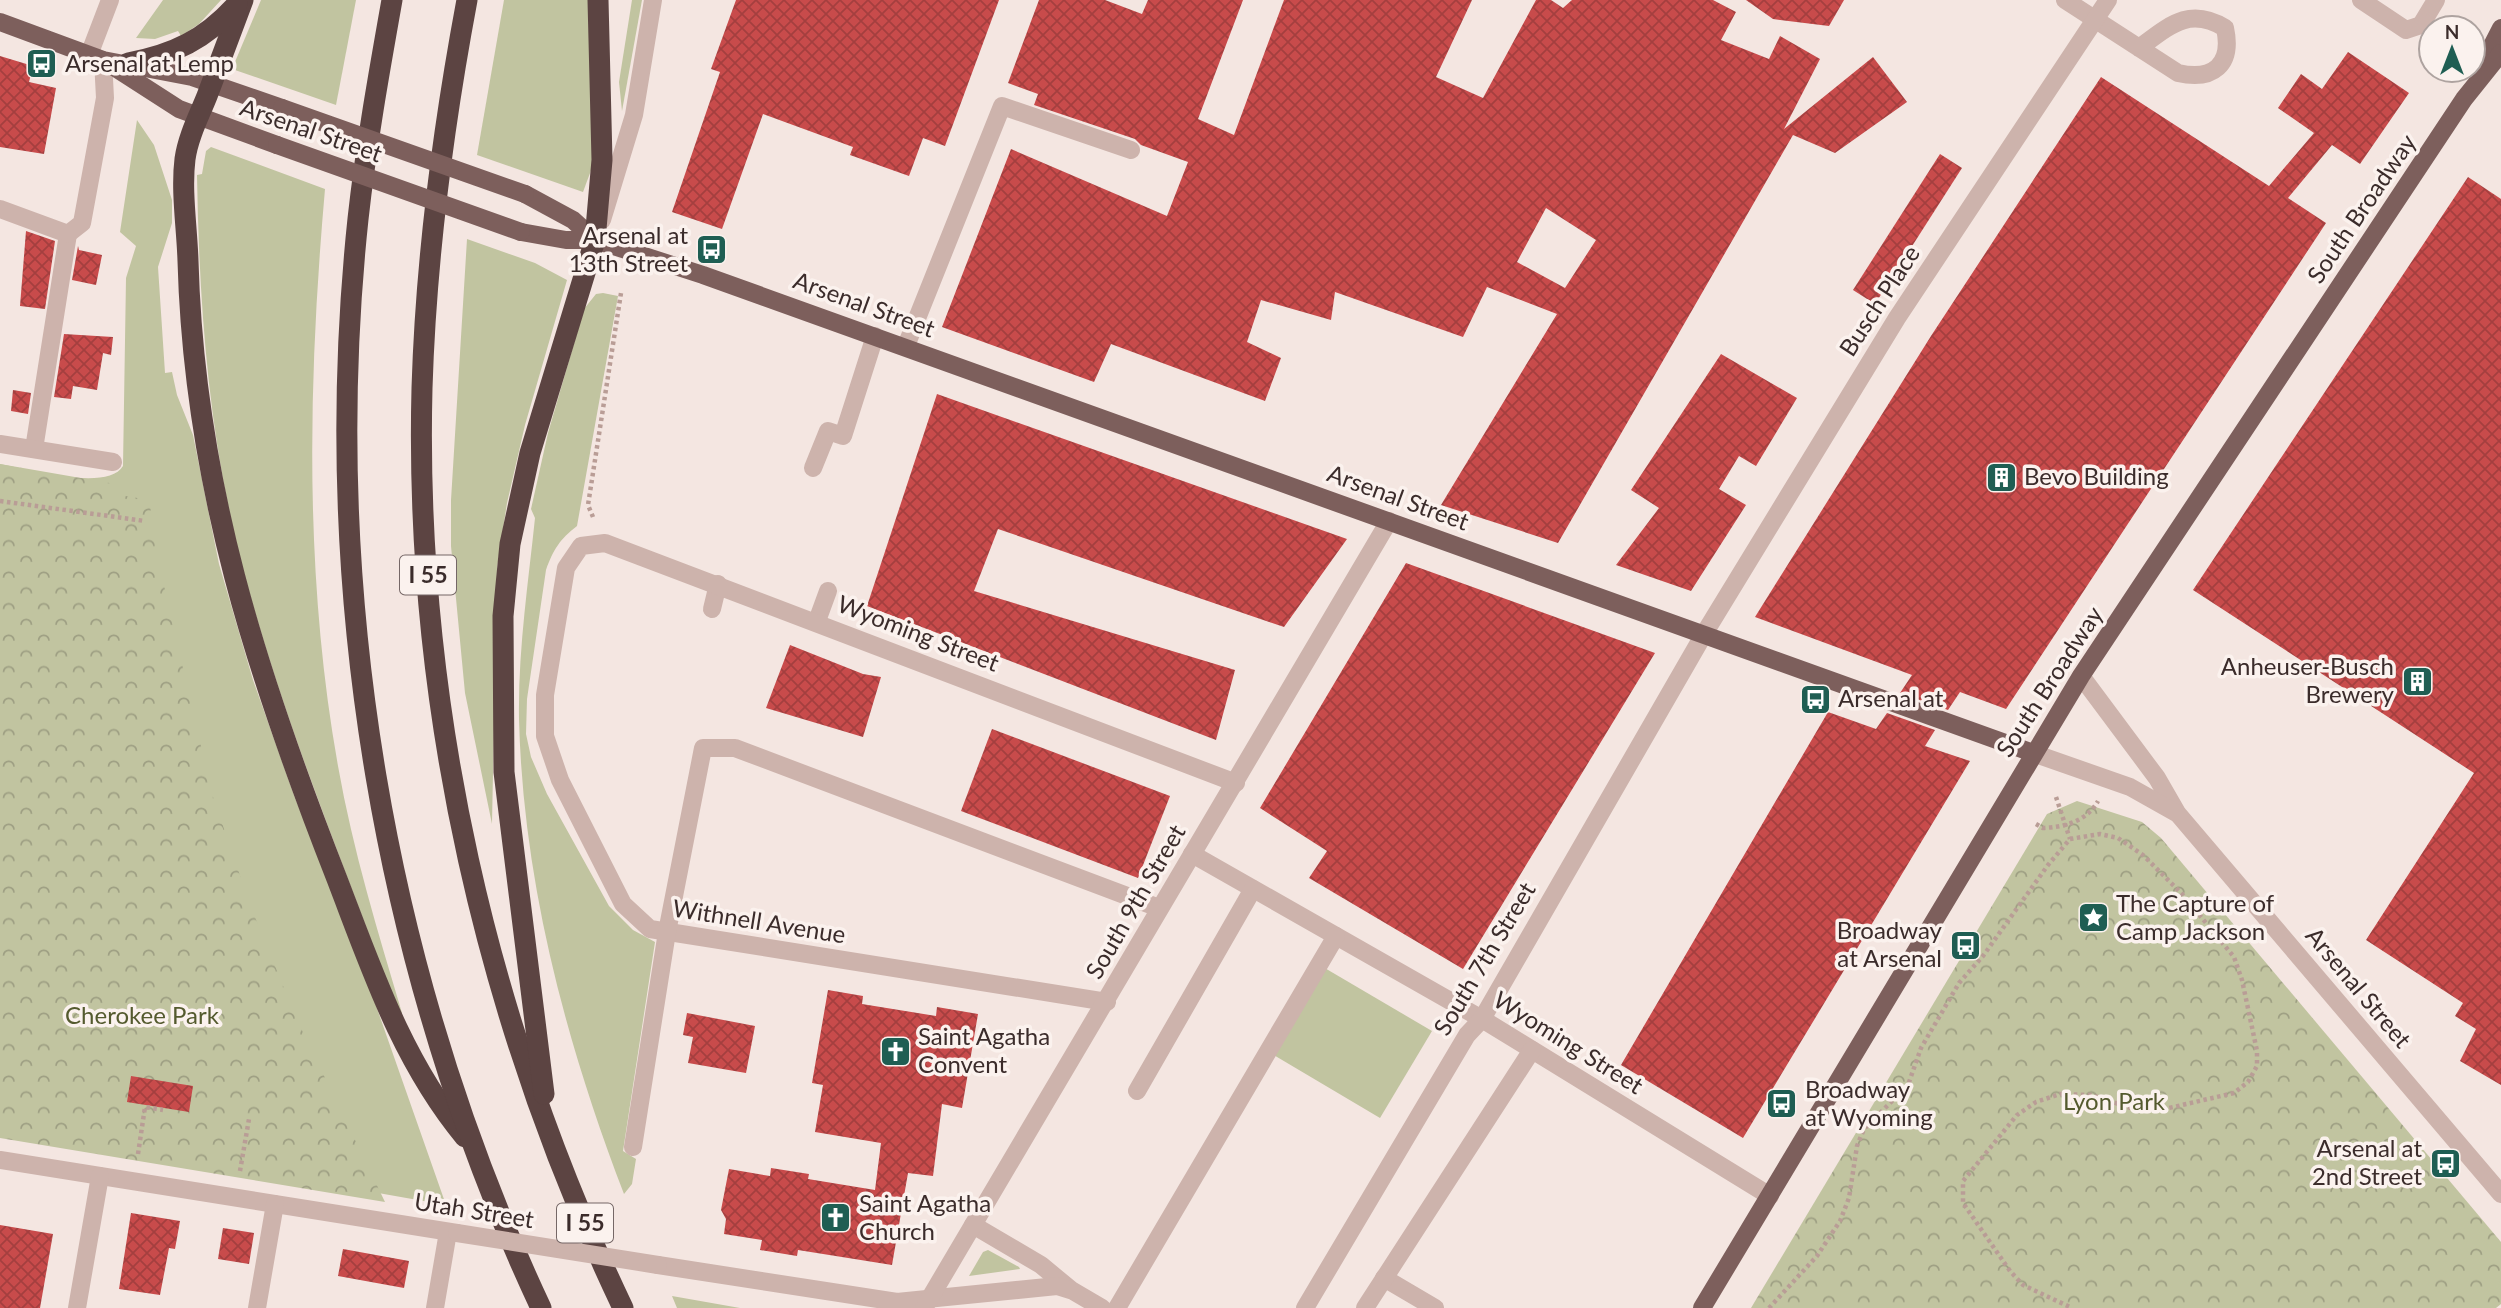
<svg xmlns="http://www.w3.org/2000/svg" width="2501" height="1308" viewBox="0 0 2501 1308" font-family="Lato,sans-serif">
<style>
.green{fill:#c1c4a0}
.park{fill:url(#park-crowns)}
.building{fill:url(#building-cross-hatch);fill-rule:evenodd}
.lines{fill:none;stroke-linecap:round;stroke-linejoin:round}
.path{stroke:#b99d96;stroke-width:4.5;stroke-dasharray:3.5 3.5;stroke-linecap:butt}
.minor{stroke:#cdb3ac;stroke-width:18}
.major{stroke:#7d5f5c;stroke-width:18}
.highway{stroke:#5c4442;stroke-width:21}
.minor-bridge{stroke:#cdb3ac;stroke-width:18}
.major-bridge{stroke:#7d5f5c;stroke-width:18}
.labels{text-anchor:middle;stroke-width:7;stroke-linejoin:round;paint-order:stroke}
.shield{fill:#fbf2ee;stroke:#756766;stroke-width:2}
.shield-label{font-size:23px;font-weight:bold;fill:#3b2c2b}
.poi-label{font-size:24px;fill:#3b2c2b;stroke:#fbf2ee;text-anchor:start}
.street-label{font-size:24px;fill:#3b2c2b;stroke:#fbf2ee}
.park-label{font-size:24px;fill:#545a2e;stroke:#fbf2ee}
</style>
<defs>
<pattern id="park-crowns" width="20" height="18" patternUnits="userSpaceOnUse" patternTransform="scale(1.75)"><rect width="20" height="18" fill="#c1c4a0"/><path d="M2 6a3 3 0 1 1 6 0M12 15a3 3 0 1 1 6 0" fill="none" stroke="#9e9f83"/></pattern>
<pattern id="building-cross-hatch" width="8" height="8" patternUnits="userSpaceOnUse" patternTransform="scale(1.75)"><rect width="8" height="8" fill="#c84b4b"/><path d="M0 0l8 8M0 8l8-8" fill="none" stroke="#a43f3f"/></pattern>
</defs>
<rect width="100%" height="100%" fill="#f4e6e1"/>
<g class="green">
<path d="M163 0H221L199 24 181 36 178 31 155 39 136 38Z"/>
<path d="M261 0H356L336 105 232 69Z"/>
<path d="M504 0H588L593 165 583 192 477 155Z"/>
<path d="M632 0H642L622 111 619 82Z"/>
<path d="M137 120 154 145 172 200V223L158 267 165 373 172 372 177 395 193 435 219 564 253 680 295 798 354 943 446 1205 243 1169 0 505V464C27 469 108 492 123 466L126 278 136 246 120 232Z"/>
<path d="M211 147 325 189C308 382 304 575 338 766 353 851 378 932 402 1013L399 1015C345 867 283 721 243 569 209 441 199 307 197 175L202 174 206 151Z"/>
<path d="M467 239 535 263 567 280 525 425 507 503 497 568 492 824 465 693 451 546V500Z"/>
<path d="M603 293 618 296 577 526C560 539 553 550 546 570L527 699 526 734 531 757 547 794 609 906 633 930 655 942 623 1151 636 1159 632 1184 624 1194C566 1043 523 882 519 719 518 651 528 585 535 518L531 509 548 433 584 309 596 294Z"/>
<path d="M1323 967 1432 1031 1380 1118 1272 1054Z"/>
<path d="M988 1250 1019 1267 1020 1269 969 1276 983 1252Z"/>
<path d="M672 1296 740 1308H677Z"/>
</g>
<g class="park">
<path d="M0 464 121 485 120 495 149 500 160 568 212 794 250 905 297 1020 385 1202 0 1138Z"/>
<path d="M2077 801 2142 822 2161 838 2501 1242V1304L2496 1308H1751L2047 814Z"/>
</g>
<g class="building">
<path d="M736 0H999L945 146 923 138 909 176 850 155 853 147 763 114 722 229 672 212 720 72 711 69Z"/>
<path d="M1039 0H1105L1142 14 1148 0H1243L1198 119 1234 135 1284 0H1472L1436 77 1483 98 1536 0H1551L1563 8 1572 0H1713L1736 12 1721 40 1769 59 1780 36 1820 59 1784 129 1873 57 1907 102 1835 153 1793 135 1558 543 1441 505 1557 314 1487 287 1463 337 1335 292 1331 320 1261 300 1247 342 1281 358 1265 401 1111 344 1094 382 942 327 1011 149 1167 216 1188 162 1141 145 1135 139 1034 105 1038 94 1008 83ZM1546 208 1596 240 1565 288 1517 262Z"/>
<path d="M1746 0H1844L1829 26 1773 19Z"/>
<path d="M2348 52 2409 93 2360 164 2332 145 2288 198 2326 223 2006 709 1960 692 1948 710 1900 693 1912 675 1755 617 1931 336 2101 77 2269 186 2314 133 2278 108 2301 74 2322 89Z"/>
<path d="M0 56 33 66 29 82 56 88 44 154 0 147Z"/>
<path d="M1940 154 1962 168 1875 304 1853 290Z"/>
<path d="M2468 177 2501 199V1085L2460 1061 2476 1029 2455 1016 2463 1003 2366 940 2474 773 2193 590Z"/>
<path d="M26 231 55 241 45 309 20 306Z"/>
<path d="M78 246 79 250 102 255 96 285 72 280Z"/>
<path d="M64 334 113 337 111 355 103 353 97 390 73 386 71 399 54 397Z"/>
<path d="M1721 354 1797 398 1756 466 1739 456 1719 489 1746 505 1691 591 1616 565 1659 508 1631 490Z"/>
<path d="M13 390 31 393 28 414 11 411Z"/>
<path d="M937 394 1347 539 1284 627 998 529 974 591 1235 670 1216 740 867 606Z"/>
<path d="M1406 563 1655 653 1463 969 1309 878 1327 851 1260 808Z"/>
<path d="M790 645 863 674 881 677 863 737 766 708Z"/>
<path d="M1828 712 1876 729 1887 713 1935 730 1925 746 1970 761 1743 1138 1621 1065Z"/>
<path d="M992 729 1170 796 1138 878 961 811Z"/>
<path d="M828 990 863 996 862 1004 936 1016 937 1007 978 1014 962 1108 942 1104 933 1176 908 1173 892 1265 798 1250 797 1256 760 1250 762 1240 724 1234 726 1219 721 1210 729 1169 770 1176 771 1168 809 1174 808 1179 875 1190 881 1143 815 1132 823 1085 812 1083Z"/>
<path d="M687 1013 755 1026 746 1073 688 1063 693 1037 683 1035Z"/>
<path d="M131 1076 193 1086 189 1112 127 1102Z"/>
<path d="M131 1213 180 1221 175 1249 169 1248 160 1295 119 1289Z"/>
<path d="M0 1225 53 1234 40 1308H0Z"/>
<path d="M223 1228 254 1233 249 1264 218 1259Z"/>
<path d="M343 1249 409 1261 404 1288 338 1276Z"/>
</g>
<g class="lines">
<g class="path">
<path d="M0 501 145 521"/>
<path d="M593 517 588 505 621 293"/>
<path d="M2056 797 2070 839"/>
<path d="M2036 824 2043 828C2065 827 2087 821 2098 801"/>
<path d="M138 1154 145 1107 163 1110"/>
<path d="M240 1171 249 1119"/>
<path d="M1769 1308 1817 1256 1840 1221 1849 1198 1857 1146 1864 1129 1908 1085 1921 1048 1959 983 1983 956 2048 865 2070 839 2100 834 2118 838 2143 855 2183 895 2234 957 2242 980 2257 1051V1066L2248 1082 2234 1093 2169 1108 2137 1110 2091 1095 2060 1094 2036 1102 2017 1115 1963 1181V1203L2010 1271 2023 1285 2072 1308"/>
</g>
<g class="minor">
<path d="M2065 0 2178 73C2213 81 2233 65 2225 28 2189 6 2169 26 2139 48"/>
<path d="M2361 0 2406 30 2421 25 2436 0"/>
<path d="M89 55 110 0"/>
<path d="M0 209 68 234 34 449"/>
<path d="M602 220 634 115 653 0"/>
<path d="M68 234 82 223 105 98 103 60"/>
<path d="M906 346 1002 106 1131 150"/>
<path d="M0 444 113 462"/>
<path d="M813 468 828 431 843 436 875 336"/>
<path d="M712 609 718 584"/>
<path d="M817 621 828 591"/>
<path d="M2081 676 2157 778 2176 811"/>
<path d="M2033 753 2130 787 2178 814 2501 1194"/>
<path d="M1192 854 1482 1019 1770 1196"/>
<path d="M1107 1002 650 929 623 904 560 780 545 736V695L566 568 581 546 605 543 1236 783"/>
<path d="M1137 1091 1253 889"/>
<path d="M633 1147 667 932 703 748H735L1159 908"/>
<path d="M0 1160 457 1233"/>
<path d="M973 1225 1041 1265 1070 1289"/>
<path d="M658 1265 897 1302 1057 1286 1073 1291 1102 1308"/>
<path d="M1384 1278 1435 1308"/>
<path d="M77 1308 100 1176"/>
<path d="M257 1308 275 1204"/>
<path d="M435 1308 448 1232"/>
<path d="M924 1308 1389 521"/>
<path d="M1117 1308 1336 936"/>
<path d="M1305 1308 1467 1035 1482 1019 1704 634 1897 318 2108 0"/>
<path d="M1365 1308 1532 1050"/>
</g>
<g class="major">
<path d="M0 22 103 60 192 77 282 108"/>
<path d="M106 62 179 109 277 145"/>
<path d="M2482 65 2501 28"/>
<path d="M525 194 573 220 595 240"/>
<path d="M521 232 566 240H595L703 275 2033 753"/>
<path d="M1702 1308 2081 676 2464 99 2501 53"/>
</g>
<g class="highway">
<path d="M243 0C231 32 219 64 207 96 199 116 188 137 185 159 181 191 187 228 188 261 194 483 257 675 337 879 372 970 402 1061 465 1137"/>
<path d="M392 0C379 73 366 146 358 219 319 588 384 973 541 1308"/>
<path d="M467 0C443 128 426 257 422 388 414 705 487 1023 623 1308"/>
<path d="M128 63C173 55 206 39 237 4"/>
<path d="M544 1094 504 772 503 616 510 544 530 453 595 240 602 160 598 0"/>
</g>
<path class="minor-bridge" d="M457 1233 658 1265"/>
<g class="major-bridge">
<path d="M282 108 525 194"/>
<path d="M277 145 521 232"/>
</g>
</g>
<defs>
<symbol id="bus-square" viewBox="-11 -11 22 22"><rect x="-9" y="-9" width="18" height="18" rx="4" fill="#1f5e53" stroke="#fbf2ee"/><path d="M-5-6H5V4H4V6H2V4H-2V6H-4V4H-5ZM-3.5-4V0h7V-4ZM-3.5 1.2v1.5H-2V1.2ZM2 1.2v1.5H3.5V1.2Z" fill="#fff"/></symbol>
<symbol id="building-square" viewBox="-11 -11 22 22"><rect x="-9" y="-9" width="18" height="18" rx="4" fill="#1f5e53" stroke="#fbf2ee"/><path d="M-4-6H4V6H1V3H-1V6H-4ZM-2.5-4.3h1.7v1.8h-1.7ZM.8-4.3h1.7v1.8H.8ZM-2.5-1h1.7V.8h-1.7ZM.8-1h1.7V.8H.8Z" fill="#fff"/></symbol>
<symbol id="sight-square" viewBox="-11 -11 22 22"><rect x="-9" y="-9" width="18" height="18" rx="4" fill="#1f5e53" stroke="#fbf2ee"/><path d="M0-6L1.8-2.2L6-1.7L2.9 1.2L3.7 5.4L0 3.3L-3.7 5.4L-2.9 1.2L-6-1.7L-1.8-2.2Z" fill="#fff"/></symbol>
<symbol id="church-square" viewBox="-11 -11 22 22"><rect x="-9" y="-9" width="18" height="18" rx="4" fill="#1f5e53" stroke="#fbf2ee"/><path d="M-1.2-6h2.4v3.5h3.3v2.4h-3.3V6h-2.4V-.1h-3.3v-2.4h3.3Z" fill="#fff"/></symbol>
</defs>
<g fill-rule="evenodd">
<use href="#bus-square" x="24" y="46" width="35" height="35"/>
<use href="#bus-square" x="694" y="232" width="35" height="35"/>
<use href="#building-square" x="1984" y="460" width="35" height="35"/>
<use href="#building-square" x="2400" y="664" width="35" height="35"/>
<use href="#bus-square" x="1798" y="682" width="35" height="35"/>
<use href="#sight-square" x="2076" y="900" width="35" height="35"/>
<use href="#bus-square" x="1948" y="928" width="35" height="35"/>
<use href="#church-square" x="878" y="1034" width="35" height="35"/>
<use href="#bus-square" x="1764" y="1086" width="35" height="35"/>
<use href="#bus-square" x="2428" y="1146" width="35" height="35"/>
<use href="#church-square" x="818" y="1200" width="35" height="35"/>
</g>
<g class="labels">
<g class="shield">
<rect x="400" y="555.5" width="56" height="39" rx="5"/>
<rect x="557" y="1203.5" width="56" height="39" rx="5"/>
</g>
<g class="shield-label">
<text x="428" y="583">I 55</text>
<text x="585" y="1231">I 55</text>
</g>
<g class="poi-label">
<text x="65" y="72">Arsenal at Lemp</text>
<text x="688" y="244" text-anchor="end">Arsenal at<tspan x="688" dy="28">13th Street</tspan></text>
<text x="2024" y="485">Bevo Building</text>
<text x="2394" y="675" text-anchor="end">Anheuser-Busch<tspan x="2394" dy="28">Brewery</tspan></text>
<text x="1838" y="707">Arsenal at</text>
<text x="2116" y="912">The Capture of<tspan x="2116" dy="28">Camp Jackson</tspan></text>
<text x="1942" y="939" text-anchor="end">Broadway<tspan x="1942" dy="28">at Arsenal</tspan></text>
<text x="918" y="1045">Saint Agatha<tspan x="918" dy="28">Convent</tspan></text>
<text x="1805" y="1098">Broadway<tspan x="1805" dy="28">at Wyoming</tspan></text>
<text x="2422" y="1157" text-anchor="end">Arsenal at<tspan x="2422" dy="28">2nd Street</tspan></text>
<text x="859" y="1212">Saint Agatha<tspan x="859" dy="28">Church</tspan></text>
</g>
<g class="street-label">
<text transform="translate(311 131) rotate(19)" y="8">Arsenal Street</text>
<text transform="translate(2362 209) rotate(-56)" y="8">South Broadway</text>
<text transform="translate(1880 301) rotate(-57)" y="8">Busch Place</text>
<text transform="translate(864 305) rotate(20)" y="8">Arsenal Street</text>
<text transform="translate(1398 498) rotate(20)" y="8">Arsenal Street</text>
<text transform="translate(918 634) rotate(21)" y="8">Wyoming Street</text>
<text transform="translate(2050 682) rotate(-57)" y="8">South Broadway</text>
<text transform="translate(1136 902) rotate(-60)" y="8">South 9th Street</text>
<text transform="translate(759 922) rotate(9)" y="8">Withnell Avenue</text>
<text transform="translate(1485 959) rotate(-59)" y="8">South 7th Street</text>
<text transform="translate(2358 988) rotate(50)" y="8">Arsenal Street</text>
<text transform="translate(1568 1043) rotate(32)" y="8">Wyoming Street</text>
<text transform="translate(474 1211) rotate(9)" y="8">Utah Street</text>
</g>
<g class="park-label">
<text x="142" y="1024">Cherokee Park</text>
<text x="2114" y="1110">Lyon Park</text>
</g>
</g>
<g transform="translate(2452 49)"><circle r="33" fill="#fbf2ee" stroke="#aea3a0" stroke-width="2"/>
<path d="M0-5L12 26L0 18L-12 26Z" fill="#1f5e53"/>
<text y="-10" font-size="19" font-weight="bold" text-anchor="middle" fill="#3b2c2b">N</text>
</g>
</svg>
